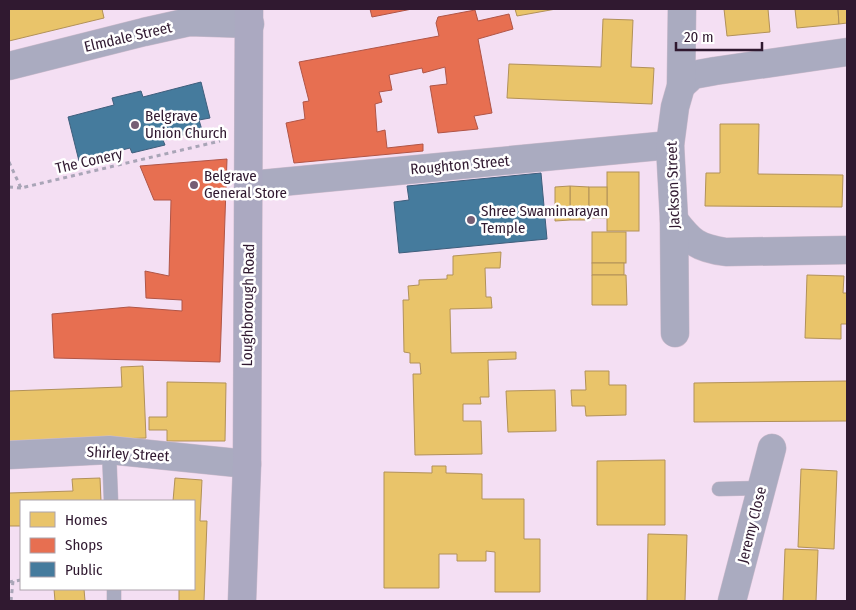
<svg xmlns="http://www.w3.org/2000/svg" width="856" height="610" viewBox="0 0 856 610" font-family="'Fira Sans Condensed',sans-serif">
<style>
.homes{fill:#e9c46a;stroke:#b29159}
.shops{fill:#e76f51;stroke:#b05547}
.public{fill:#457b9d;stroke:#3f5e7c}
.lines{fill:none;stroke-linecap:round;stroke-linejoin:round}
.lane-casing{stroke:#cfbdce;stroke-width:15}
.street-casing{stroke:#cfbdce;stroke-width:29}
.secondary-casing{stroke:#cfbdce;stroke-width:29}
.path{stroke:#a9a5b7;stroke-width:3;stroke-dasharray:4 4;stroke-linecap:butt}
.lane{stroke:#aaabc0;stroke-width:14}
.street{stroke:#aaabc0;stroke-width:28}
.secondary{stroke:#aba9c1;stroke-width:28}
.poi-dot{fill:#755e74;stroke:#fff;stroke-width:2}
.labels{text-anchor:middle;stroke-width:5;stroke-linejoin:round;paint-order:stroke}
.street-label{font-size:15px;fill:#301930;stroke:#fff}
.poi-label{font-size:15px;fill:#301930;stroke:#fff;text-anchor:start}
</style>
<rect width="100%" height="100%" fill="#f4dff3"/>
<g class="homes">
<path d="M9 9H102L104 18 9 41Z"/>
<path d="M515 9H556L517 16Z"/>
<path d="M724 9H768L770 32 727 36Z"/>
<path d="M795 9H838L839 24 797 28Z"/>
<path d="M838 9H847V23L839 24Z"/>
<path d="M603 19 633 20 631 67 654 68 652 104 507 98 509 64 601 67Z"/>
<path d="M720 124H759L758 174 843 175 842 207 705 206 706 173H720Z"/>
<rect x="607" y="172" width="32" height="59"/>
<path d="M570 186 589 187V220H570Z"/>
<path d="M570 186V220L555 221V187Z"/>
<rect x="589" y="187" width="18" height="31"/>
<rect x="592" y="232" width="34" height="31"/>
<path d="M501 252 500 268H485L486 297H491L492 308 450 309 451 353 516 352V359L488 360 489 397H480L481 404H463V421H481L482 454 415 455 413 374H421L420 363H410V353L404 352 403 300H409L408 286 419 285V280L447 279V275H453V256Z"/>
<rect x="592" y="263" width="32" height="12"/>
<path d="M592 275H626L627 305H592Z"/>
<path d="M807 275 844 276 843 293H847V324H841V339L805 338Z"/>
<path d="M143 366 146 438 9 443V391L122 387 121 367Z"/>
<path d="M585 371H609V385H626V415L586 416 585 406H572L571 390H586Z"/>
<path d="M847 381V421L694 422V383Z"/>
<path d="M167 382 226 383 225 441H167V430H149V417H167Z"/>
<path d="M555 390 556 431 508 432 506 391Z"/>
<path d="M665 460V525H597V461Z"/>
<path d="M432 466H446V473L482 474V499H524V539H540V592H495V552L486 551V561H457V554H439V588H384V472L432 473Z"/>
<path d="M801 469 837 471 834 549 798 547Z"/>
<path d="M100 478 101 501H21V526H9V493L73 491 72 479Z"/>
<path d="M175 478 202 480 200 521H207L204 601H179V589H194V501H173Z"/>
<path d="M648 534 687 535 685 601H647Z"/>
<path d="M785 549 818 550 816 601H783Z"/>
<path d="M54 589H84L85 601H55Z"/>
</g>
<g class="shops">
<path d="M370 9H412L372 17Z"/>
<path d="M475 10 478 21 509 14 513 29 478 39 492 113 474 116 478 129 438 133 430 86 447 84 445 67 423 73 422 68 389 75 392 90 379 92 382 102 375 104 377 132 385 130 387 148 423 144V151L294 163 286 123 305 119 303 102 309 101 299 62 439 36 436 23 438 17Z"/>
<path d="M227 159 220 362 54 358 52 314 129 307 182 311V300L146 298 145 271 169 276 171 200H154L140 166Z"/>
</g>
<g class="public">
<path d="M201 82 210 118 199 120 202 130 163 140 165 145 132 153 130 148 79 161 68 117 114 105 112 98 141 91 143 97Z"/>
<path d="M541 173 547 239 399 253 394 202 409 200 407 186Z"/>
</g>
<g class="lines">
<defs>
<g id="lane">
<path d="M109 450 111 501"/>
<path d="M719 489 761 488"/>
<path d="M114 589V601"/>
</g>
<g id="street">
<path d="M9 66 144 32 189 22 250 24"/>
<path d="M681 86 693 75 715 71 847 52"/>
<path d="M250 185 670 145"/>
<path d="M674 220C691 242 697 248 726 252L847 250"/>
<path d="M675 333 674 220 670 145 675 107 681 86 682 9"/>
<path d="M9 455 109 450 247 464"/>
<path d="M732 601 772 448"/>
</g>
<path id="secondary" d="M242 601 247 464 249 9"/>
</defs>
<use href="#lane" class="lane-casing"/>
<use href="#street" class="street-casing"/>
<use href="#secondary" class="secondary-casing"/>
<g class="path">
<path d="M9 162 21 188 220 141"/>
<path d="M9 187 21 188"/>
<path d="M9 582 21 580"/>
<path d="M11 601 13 581"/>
</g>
<use href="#lane" class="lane"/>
<use href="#street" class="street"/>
<use href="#secondary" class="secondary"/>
</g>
<g class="poi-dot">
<circle cx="135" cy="125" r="5"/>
<circle cx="194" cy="185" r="5"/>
<circle cx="471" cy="220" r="5"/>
</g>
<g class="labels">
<g class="street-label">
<text transform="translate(128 37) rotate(-13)" y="5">Elmdale Street</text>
<text transform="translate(89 161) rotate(-13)" y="5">The Conery</text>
<text transform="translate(460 165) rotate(-5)" y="5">Roughton Street</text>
<text transform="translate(673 185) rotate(-92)" y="5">Jackson Street</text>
<text transform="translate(248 305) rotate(-89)" y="5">Loughborough Road</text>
<text transform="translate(128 454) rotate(3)" y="5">Shirley Street</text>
<text transform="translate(752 525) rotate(-76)" y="5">Jeremy Close</text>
</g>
<g class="poi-label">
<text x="145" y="121">Belgrave<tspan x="145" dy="17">Union Church</tspan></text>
<text x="204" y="181">Belgrave<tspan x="204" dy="17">General Store</tspan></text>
<text x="481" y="216">Shree Swaminarayan<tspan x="481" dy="17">Temple</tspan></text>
</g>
</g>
<rect width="856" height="610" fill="none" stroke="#301930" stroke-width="20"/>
<rect x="20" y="500" width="175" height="90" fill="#ffffff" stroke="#aca3ac"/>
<rect x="30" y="512" width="25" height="15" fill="#e9c46a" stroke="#aca3ac"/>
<text x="65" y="525" font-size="15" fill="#301930">Homes</text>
<rect x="30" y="538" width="25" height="15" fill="#e76f51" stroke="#aca3ac"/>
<text x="65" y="550" font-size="15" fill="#301930">Shops</text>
<rect x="30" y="562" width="25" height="15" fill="#457b9d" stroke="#aca3ac"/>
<text x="65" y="575" font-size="15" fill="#301930">Public</text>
<path d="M676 42v8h86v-8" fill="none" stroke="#301930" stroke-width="2.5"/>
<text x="684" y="42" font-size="15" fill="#301930" stroke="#ffffff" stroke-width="4" paint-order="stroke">20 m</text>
</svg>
